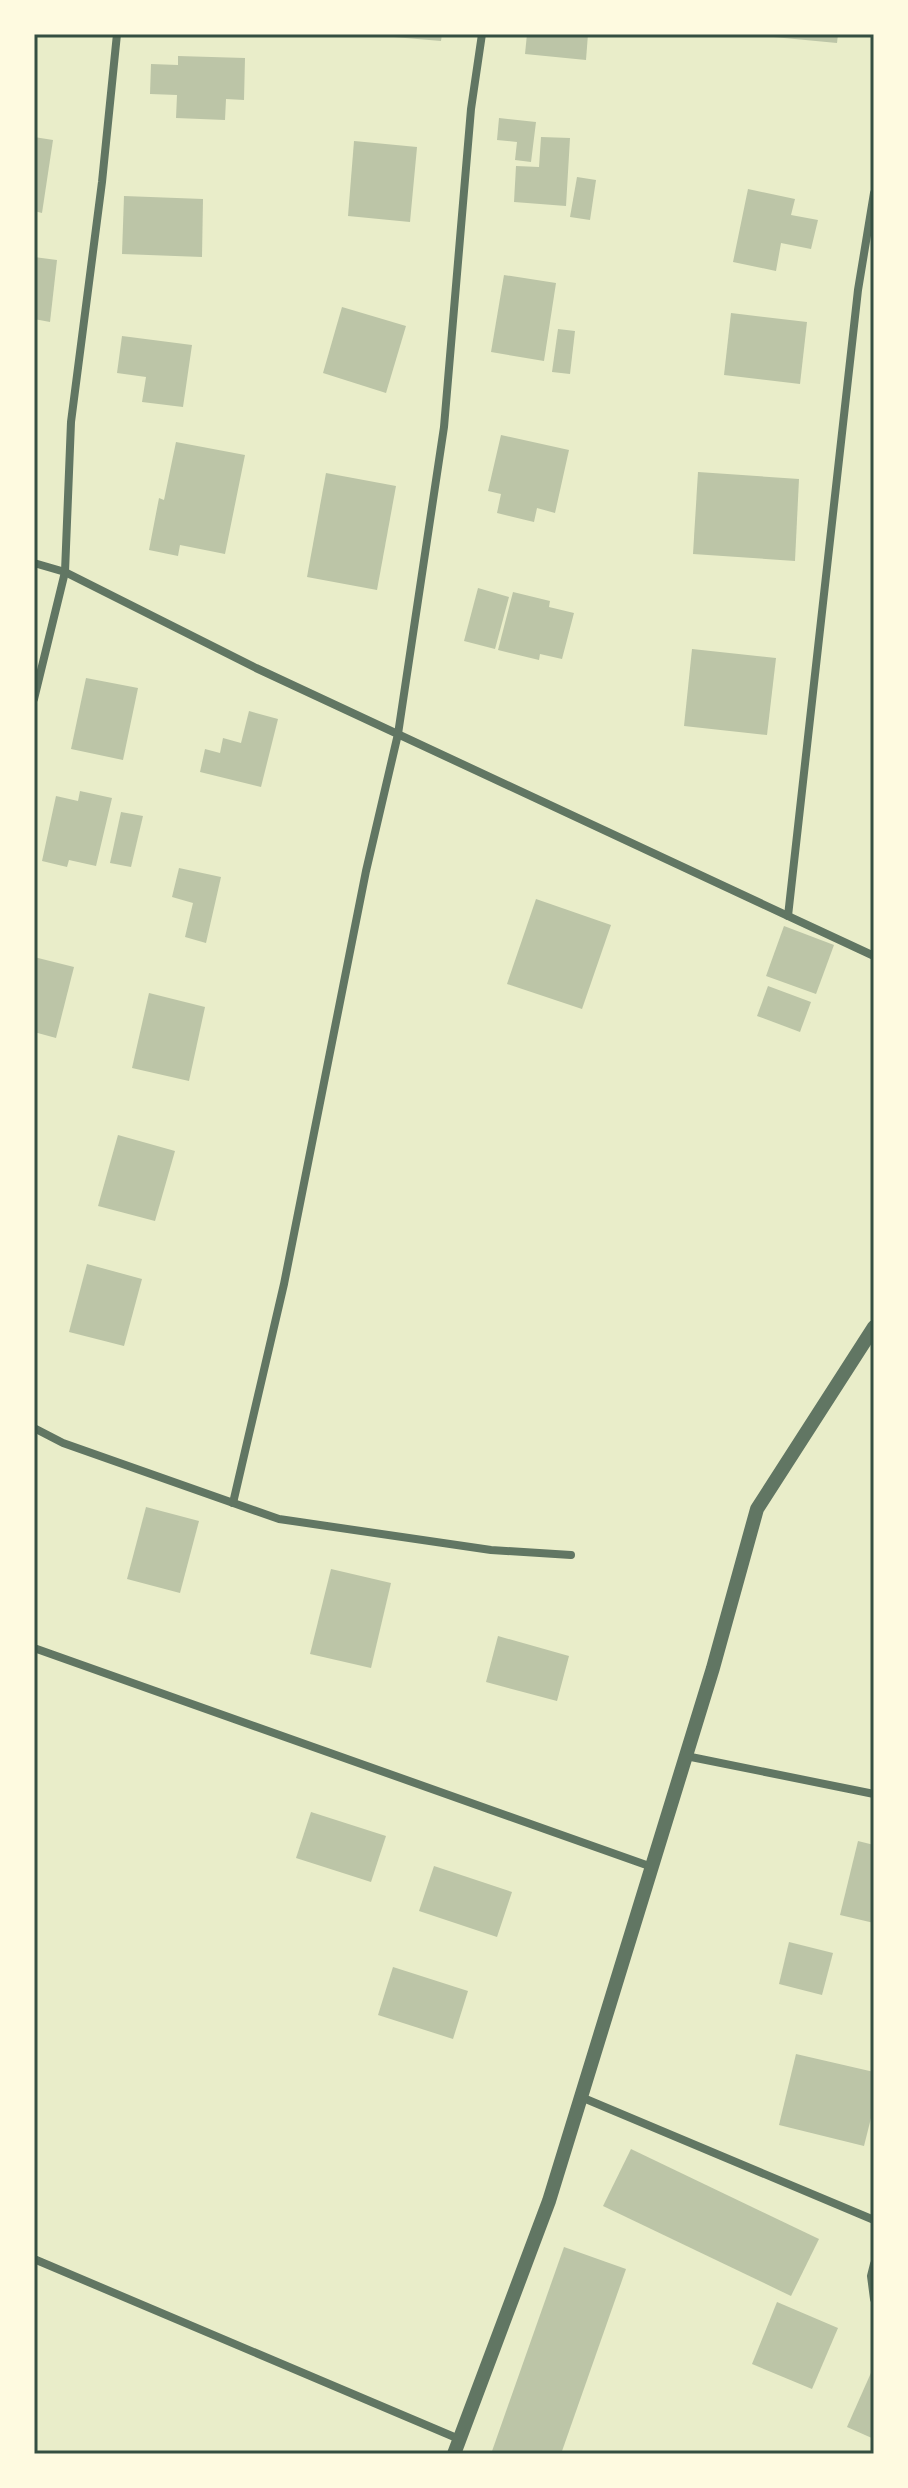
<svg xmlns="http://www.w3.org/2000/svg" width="908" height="2488" viewBox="0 0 908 2488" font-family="Signika,sans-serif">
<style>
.building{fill:#bcc5a7}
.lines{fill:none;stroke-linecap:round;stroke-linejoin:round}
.minor{stroke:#617663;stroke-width:8}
.tertiary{stroke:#617663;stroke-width:14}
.neatline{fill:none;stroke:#344e41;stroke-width:3}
</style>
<rect width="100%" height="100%" fill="#e9edc9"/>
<g class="building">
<path d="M382 34H442L441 41 382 36Z"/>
<path d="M527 34H588L586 60 525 54Z"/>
<path d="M763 34H838L837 43 763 36Z"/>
<path d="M178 56 245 58 244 100 226 99 225 120 176 118 177 95 150 94 151 64 178 65Z"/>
<path d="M499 118 536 122 531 162 515 160 517 142 497 140Z"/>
<path d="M34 137 53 140 42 213 34 211Z"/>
<path d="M541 137 570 138 566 206 514 202 516 166 539 167Z"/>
<path d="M354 141 417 147 410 222 348 216Z"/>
<path d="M577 177 596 180 590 220 570 217Z"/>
<path d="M748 189 795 199 791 215 818 220 811 249 781 243 776 271 733 262Z"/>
<path d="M124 196 203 199 202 257 122 254Z"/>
<path d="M34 257 57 260 50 322 34 319Z"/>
<path d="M504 275 556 283 544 361 491 352Z"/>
<path d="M342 307 406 326 386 393 323 373Z"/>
<path d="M731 313 807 322 800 384 724 375Z"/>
<path d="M558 329 575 331 570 374 552 372Z"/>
<path d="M122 336 192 345 183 407 142 402 146 377 117 373Z"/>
<path d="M501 435 569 450 555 513 537 508 534 522 497 513 501 494 488 491Z"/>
<path d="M176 442 245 455 225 554 180 545 178 556 149 550 159 498 164 500Z"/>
<path d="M698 472 799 479 795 561 693 554Z"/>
<path d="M326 473 396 486 377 590 307 577Z"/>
<path d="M478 588 509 597 495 649 464 641Z"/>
<path d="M513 592 550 601 549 607 574 613 562 659 540 654 539 660 498 650Z"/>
<path d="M692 649 776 658 767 735 684 726Z"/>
<path d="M86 678 138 688 123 760 71 749Z"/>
<path d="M249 711 278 719 261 787 200 772 205 749 220 753 223 738 241 743Z"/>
<path d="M80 791 112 798 96 866 69 860 67 867 42 861 56 796 78 801Z"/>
<path d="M121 812 143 816 131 867 110 863Z"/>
<path d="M179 868 221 877 206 943 185 937 193 903 172 897Z"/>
<path d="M536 899 611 925 582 1009 507 984Z"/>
<path d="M784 926 834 945 816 994 766 976Z"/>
<path d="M34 957 74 967 56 1038 34 1032Z"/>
<path d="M768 986 811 1002 800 1032 757 1016Z"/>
<path d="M149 993 205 1007 189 1081 132 1068Z"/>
<path d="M118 1135 175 1151 155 1221 98 1206Z"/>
<path d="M87 1264 142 1279 124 1346 69 1332Z"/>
<path d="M146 1507 199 1521 180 1593 127 1579Z"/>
<path d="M331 1569 391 1583 371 1668 310 1654Z"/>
<path d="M498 1636 569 1656 557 1701 486 1682Z"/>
<path d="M311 1812 386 1836 371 1882 296 1858Z"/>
<path d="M858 1841 874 1845V1923L840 1915Z"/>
<path d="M434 1866 512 1892 497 1937 419 1911Z"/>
<path d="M789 1942 833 1953 822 1995 779 1984Z"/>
<path d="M393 1967 468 1991 453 2039 378 2015Z"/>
<path d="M796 2054 874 2072V2106L864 2146 779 2125Z"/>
<path d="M631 2149 819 2239 791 2296 603 2206Z"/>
<path d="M564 2247 626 2269 561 2454H491Z"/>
<path d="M777 2302 838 2328 812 2389 752 2364Z"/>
<path d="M874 2366V2439L847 2427Z"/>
</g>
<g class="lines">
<g class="minor">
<path d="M34 563 65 572 256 668 874 956"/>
<path d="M34 699 65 572 71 422 102 182 117 34"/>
<path d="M788 916 858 290 874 193"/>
<path d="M34 1428 63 1443 279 1519 491 1550 571 1555"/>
<path d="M233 1503 284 1284 366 871 398 734 444 427 471 109 482 34"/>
<path d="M34 1648 652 1867"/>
<path d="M686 1756 874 1794"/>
<path d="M581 2097 874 2220"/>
<path d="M34 2259 459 2439"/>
<path d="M874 2264 871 2276 874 2299"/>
</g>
<path class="tertiary" d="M454 2454 549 2201 713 1668 757 1509 874 1327"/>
</g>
<rect width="908" height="2488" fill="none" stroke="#fefae0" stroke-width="72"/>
<rect x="36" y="36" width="836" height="2416" class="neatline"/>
</svg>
